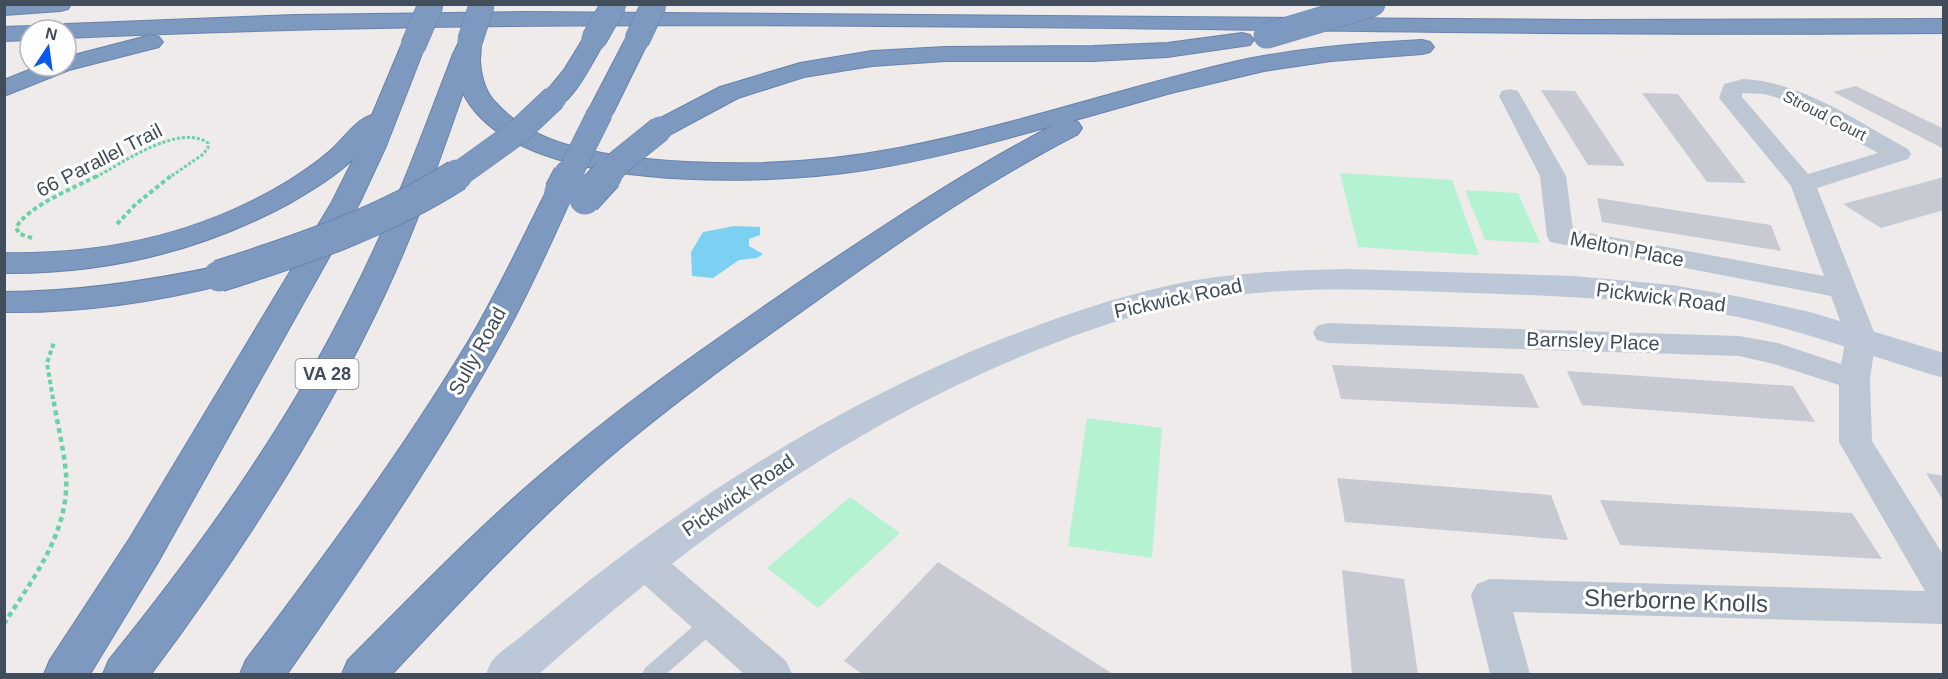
<svg xmlns="http://www.w3.org/2000/svg" width="1948" height="679" viewBox="0 0 1948 679" font-family="Arial,sans-serif">
<style>
.green{fill:#b4f2d1}
.water{fill:#7cd1f3}
.building{fill:#c7cad2}
.lines{fill:none;stroke-linecap:round;stroke-linejoin:round}
.highway-casing{stroke:#6984ac;stroke-width:2}
.path-far2{stroke:#69d3a7;stroke-width:3;stroke-dasharray:3 2;stroke-linecap:butt}
.path-far1{stroke:#69d3a7;stroke-width:4;stroke-dasharray:4.5 3;stroke-linecap:butt}
.path{stroke:#69d3a7;stroke-width:4.5;stroke-dasharray:5 4;stroke-linecap:butt}
.lane{fill:#bdc7d3;fill-rule:evenodd}
.street{fill:#bdc7d3;fill-rule:evenodd}
.secondary{fill:#bcc7d7;fill-rule:evenodd}
.highway{fill:#7e99c0;fill-rule:evenodd}
.highway-bridge-far1-casing{stroke:#6984ac;stroke-width:26;stroke-linecap:butt}
.highway-bridge-casing{stroke:#6984ac;stroke-width:33;stroke-linecap:butt}
.highway-bridge-far1{stroke:#7e99c0;stroke-width:25}
.highway-bridge{stroke:#7e99c0;stroke-width:31}
.labels{text-anchor:middle;stroke-width:6;stroke-linejoin:round;paint-order:stroke}
.far-street-label{font-size:16px;fill:#424d5b;stroke:#fff}
.shield{fill:#fff;stroke:#7b828c;stroke-width:1.5}
.shield-label{font-size:18px;font-weight:bold;fill:#424d5b}
.street-label{font-size:20px;fill:#424d5b;stroke:#fff}
.near-street-label{font-size:24px;fill:#424d5b;stroke:#fff}
</style>
<rect width="100%" height="100%" fill="#efebeb"/>
<g class="green">
<path d="M1340 173 1452 180 1479 255 1358 247Z"/>
<path d="M1465 190 1518 193 1540 243 1485 240Z"/>
<path d="M1087 418 1162 428 1152 558 1068 546Z"/>
<path d="M850 497 900 533 818 608 767 568Z"/>
</g>
<path class="water" d="M734 226 760 227V235L749 239V246L763 254 757 258 739 260 713 278 692 276 691 252 703 232Z"/>
<g class="building">
<path d="M1856 86 1944 129V149L1833 92Z"/>
<path d="M1541 90 1575 91 1625 166 1588 165Z"/>
<path d="M1642 93 1678 94 1746 183 1707 182Z"/>
<path d="M1944 177V210L1881 228 1843 204Z"/>
<path d="M1597 198 1771 225 1781 251 1602 222Z"/>
<path d="M1332 365 1523 374 1539 408 1341 399Z"/>
<path d="M1567 371 1793 386 1815 422 1582 405Z"/>
<path d="M1926 473 1944 476V502Z"/>
<path d="M1337 478 1551 495 1568 540 1345 522Z"/>
<path d="M1600 500 1852 513 1882 559 1620 545Z"/>
<path d="M938 562 1113 674H862L844 661Z"/>
<path d="M1342 570 1404 579 1418 674H1352Z"/>
</g>
<g class="lines">
<defs>
<g id="highway">
<path d="M4 4H71L68 9 60 11 4 15Z"/>
<path d="M524 12 1583 20 1944 19V33C1318 39 691 9 66 38V30H55L58 26 66 24 295 15Z"/>
<path d="M30 26 39 30H30V40L4 41V27Z"/>
<path d="M594 32 602 34 606 39C596 56 578 92 563 103 558 107 551 105 545 103L541 98 564 70 586 34Z"/>
<path d="M637 33 645 35 649 40 613 113 609 118 600 121 591 118 587 113 625 40 629 35Z"/>
<path d="M1242 33 1250 35 1254 40 1250 45 1167 57 1093 61H945L872 66 804 77 738 98 669 135 660 137 651 135 647 129 651 123 720 87 800 63 872 51 945 47 1093 46 1167 43Z"/>
<path d="M470 34 478 36C483 44 480 52 480 61 481 76 485 92 496 103 533 144 595 154 647 159 731 167 816 164 899 148 1013 126 1124 87 1238 61 1298 48 1360 43 1422 40L1430 42 1434 47 1430 52 1422 54 1331 61 1264 71 1171 93 1072 121 1078 122 1082 128 1078 134C991 179 910 234 830 291 754 345 677 399 606 460 530 526 461 600 392 674H342L348 660C414 594 479 526 551 466 634 395 724 334 813 273 891 221 969 169 1052 126 991 143 929 160 866 170 770 185 514 197 463 93 439 162 415 230 384 296 321 430 239 556 151 674H103L109 660C201 546 286 428 351 297 391 219 422 136 453 54 457 48 458 42 462 36Z"/>
<path d="M151 35 159 37 163 42 159 47 69 70 4 96V80L39 66H66V57Z"/>
<path d="M413 39 421 41 425 46 386 146 360 202 158 562 90 674H44L50 660 130 538 332 202 354 158C336 176 312 190 290 203 202 251 105 274 4 273V253C105 255 204 233 290 180 304 171 319 161 331 150 344 139 355 120 372 115L401 46 405 41Z"/>
<path d="M560 184 570 186 574 192C553 238 533 284 509 328 443 449 365 562 287 674H240L246 660C324 557 401 453 468 342 497 293 521 242 546 192L550 186Z"/>
<path d="M219 266 230 269 234 276 230 283C157 302 80 313 4 312V292C77 292 148 281 219 266Z"/>
</g>
</defs>
<use href="#highway" class="highway-casing"/>
<path class="path-far2" d="M96 177C124 162 179 123 208 143V148L202 155 170 177"/>
<g class="path-far1">
<path d="M117 224 136 204 172 175"/>
<path d="M32 238 20 234 16 228C27 206 76 187 99 175"/>
<path d="M53 399 47 363 54 342"/>
</g>
<path class="path" d="M4 624C33 578 70 532 66 474 64 449 57 423 53 397"/>
<path class="lane" d="M712 614 719 616 722 622 719 628 666 674H642L645 668 705 616Z"/>
<g class="street">
<path d="M1743 79C1803 82 1856 121 1908 149L1911 154 1908 159 1817 188 1876 337 1870 379 1872 441 1944 556V624L1513 612 1530 674H1490L1471 595 1477 584 1490 579 1925 591 1839 442V385L1774 364 1739 356 1328 343 1317 340 1313 333 1317 326 1328 323 1739 336 1778 343 1841 364 1846 337 1831 296 1550 242 1547 236 1540 176 1499 96 1502 91 1510 89 1518 91 1566 176 1573 230 1824 276 1791 186 1719 98 1724 84ZM1742 93 1764 94 1778 98 1878 153 1808 174 1742 97Z"/>
<path d="M643 546 656 550 786 661 792 674H744L630 572 625 561 630 550Z"/>
</g>
<path class="secondary" d="M1348 269 1574 276 1672 285 1741 297 1810 312 1944 353V378C1875 358 1809 332 1738 317 1650 299 1562 296 1472 293 1380 290 1288 284 1197 301 1136 312 1079 333 1022 356 842 431 684 545 539 674H486C488 670 489 665 492 661 498 653 510 645 518 639 542 619 566 599 590 580 717 481 854 397 1004 338 1066 314 1130 292 1196 280 1246 272 1297 270 1348 269Z"/>
<use href="#highway" class="highway"/>
<defs>
<g id="highway-bridge-far1">
<path d="M1266 36 1373 4"/>
<path d="M594 39 614 4"/>
<path d="M637 40 654 4"/>
<path d="M470 41 482 4"/>
<path d="M413 46 431 4"/>
<path d="M455 177 519 131 554 98"/>
<path d="M568 177 600 113"/>
<path d="M606 177 619 162 660 129"/>
</g>
<g id="highway-bridge">
<path d="M560 192 569 175"/>
<path d="M585 199 607 175"/>
<path d="M219 276C301 250 384 222 457 175"/>
</g>
</defs>
<use href="#highway-bridge-far1" class="highway-bridge-far1-casing"/>
<use href="#highway-bridge" class="highway-bridge-casing"/>
<use href="#highway-bridge-far1" class="highway-bridge-far1"/>
<use href="#highway-bridge" class="highway-bridge"/>
</g>
<g class="labels">
<g class="far-street-label">
<text transform="translate(1825 115) rotate(27)" y="6">Stroud Court</text>
</g>
<rect class="shield" x="295.5" y="359" width="63" height="30" rx="4.5"/>
<g class="shield-label">
<text x="327" y="380">VA 28</text>
</g>
<g class="street-label">
<text transform="translate(99 160) rotate(-27)" y="7">66 Parallel Trail</text>
<text transform="translate(1627 249) rotate(11)" y="7">Melton Place</text>
<text transform="translate(1661 297) rotate(7)" y="7">Pickwick Road</text>
<text transform="translate(1178 298) rotate(-12)" y="7">Pickwick Road</text>
<text transform="translate(1593 341) rotate(2)" y="7">Barnsley Place</text>
<text transform="translate(477 351) rotate(-61)" y="7">Sully Road</text>
<text transform="translate(738 495) rotate(-34)" y="7">Pickwick Road</text>
</g>
<g class="near-street-label">
<text transform="translate(1676 601) rotate(2)" y="8">Sherborne Knolls</text>
</g>
</g>
<rect width="1948" height="679" fill="none" stroke="#424d5b" stroke-width="12"/>
<g transform="translate(48 48) rotate(13)"><circle r="28" fill="#ffffff" stroke="#b3b8bd" stroke-width="1.5"/>
<path d="M0-4.5L10 22L0 15L-10 22Z" fill="#0859ec"/>
<text y="-9" font-size="16" font-weight="bold" text-anchor="middle" fill="#424d5b">N</text>
</g>
</svg>
